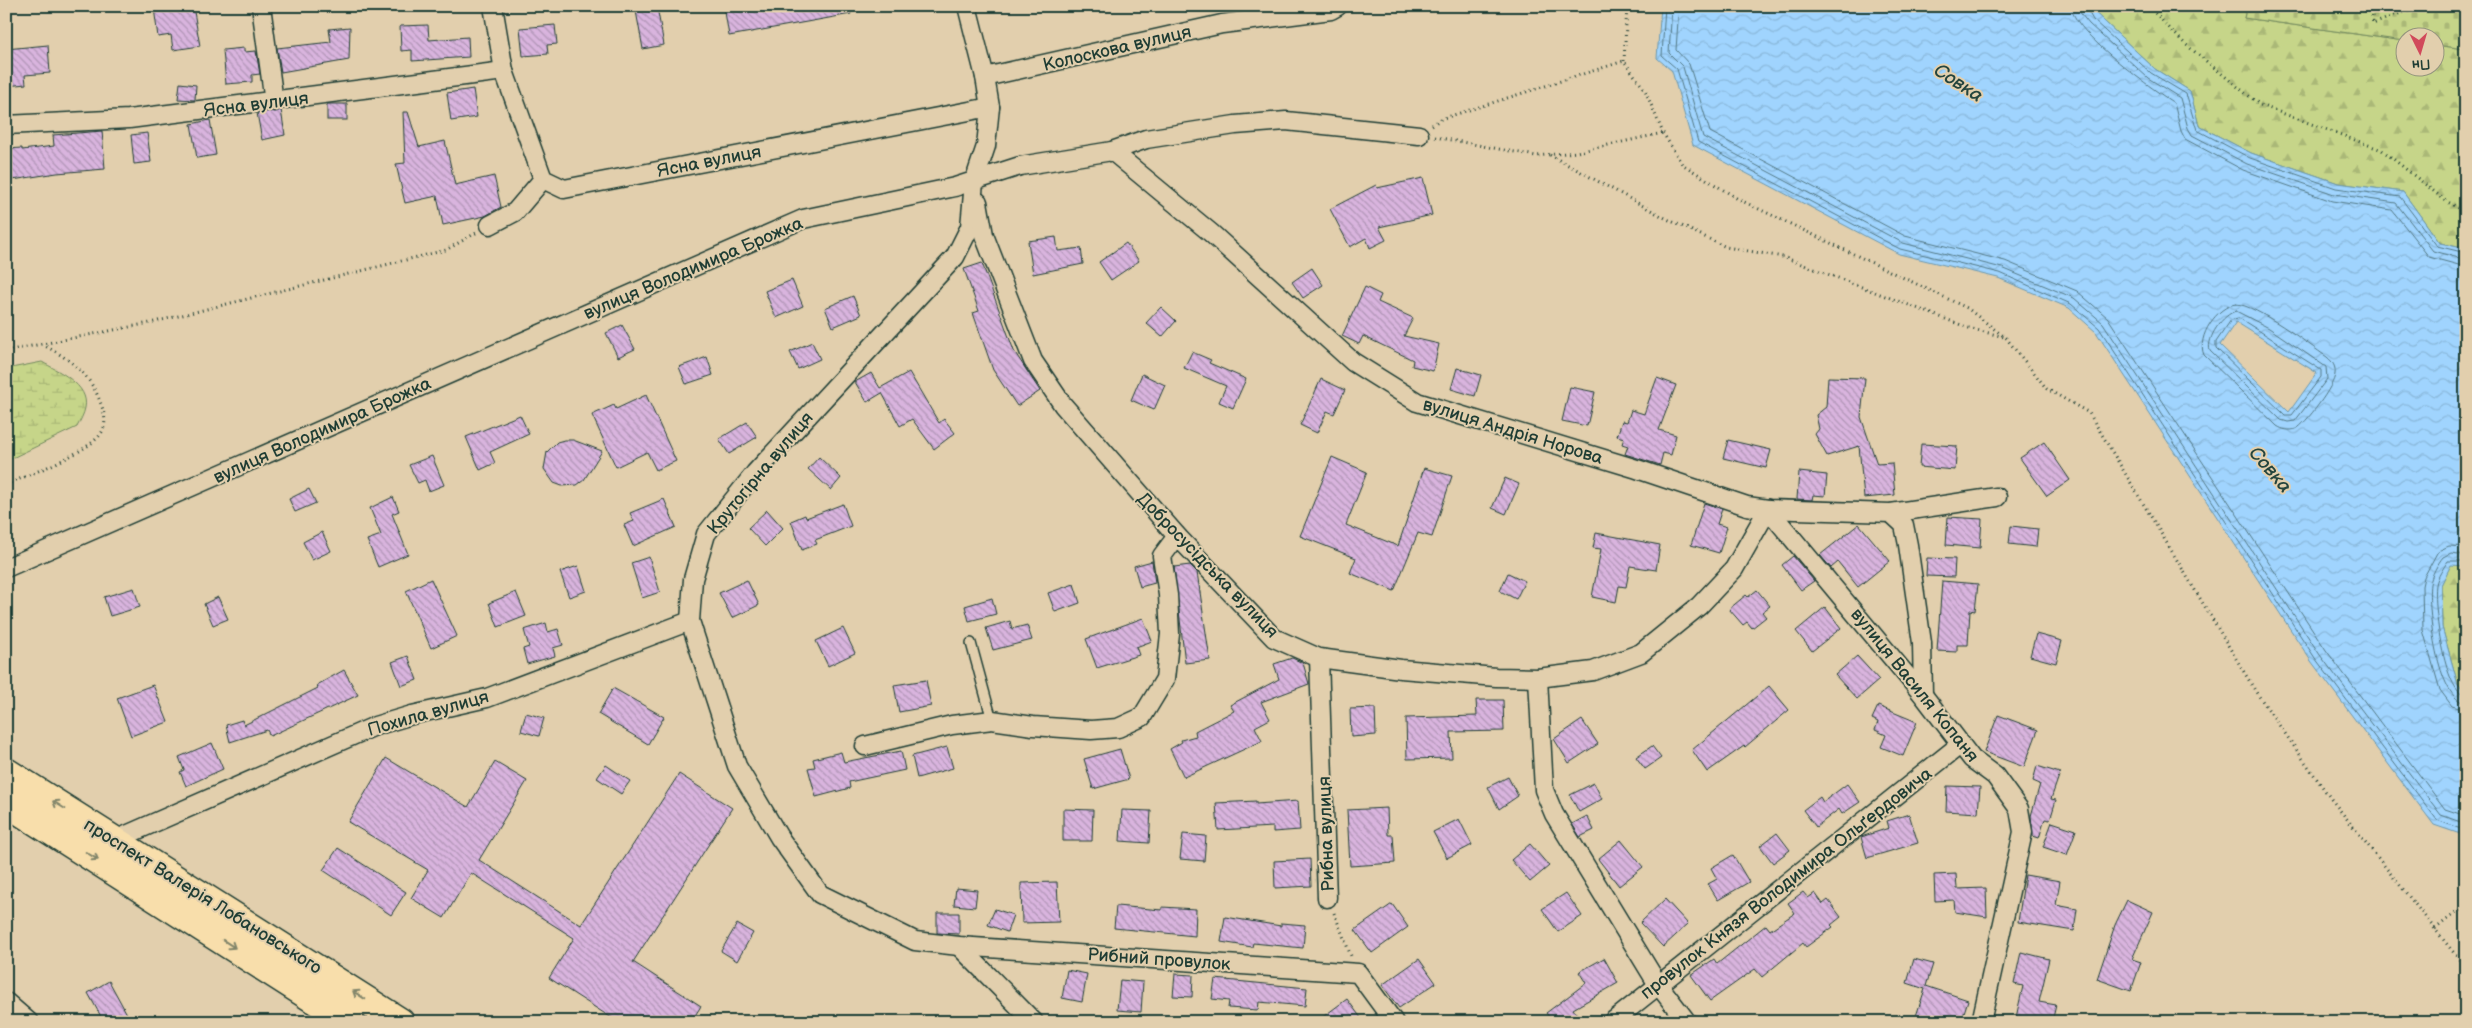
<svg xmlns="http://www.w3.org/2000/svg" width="2472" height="1028" viewBox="0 0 2472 1028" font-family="'Balsamiq Sans',sans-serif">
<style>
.forest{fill:url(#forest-firs);stroke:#72895e}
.wetland{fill:url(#wetland-marsh);stroke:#72895e}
.cemetery{fill:url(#cemetery-stones);stroke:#72895e}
.water{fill:url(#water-waves);stroke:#6c98ad;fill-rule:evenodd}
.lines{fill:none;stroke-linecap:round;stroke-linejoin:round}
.shore{stroke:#537985;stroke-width:1}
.building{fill:url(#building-back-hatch);stroke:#1f3d34}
.service-casing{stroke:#1f3d34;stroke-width:12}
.minor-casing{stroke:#1f3d34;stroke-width:21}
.primary-casing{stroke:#1f3d34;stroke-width:31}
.path{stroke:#1f3d34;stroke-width:3;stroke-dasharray:1 4;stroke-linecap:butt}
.service{stroke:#e2cfad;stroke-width:9}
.minor{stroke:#e2cfad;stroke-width:18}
.primary{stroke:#f8deab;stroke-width:28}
.oneway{stroke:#81856a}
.labels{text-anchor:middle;stroke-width:4;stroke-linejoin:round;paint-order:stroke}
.street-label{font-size:18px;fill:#1f3d34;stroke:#e2cfad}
.water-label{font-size:19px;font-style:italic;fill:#25453e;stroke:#e2cfad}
</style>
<defs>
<pattern id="forest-firs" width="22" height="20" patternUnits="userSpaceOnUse" patternTransform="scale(1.25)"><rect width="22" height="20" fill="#c6d589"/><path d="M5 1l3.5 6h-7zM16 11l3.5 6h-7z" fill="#aab877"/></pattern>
<pattern id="wetland-marsh" width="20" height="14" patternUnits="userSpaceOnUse" patternTransform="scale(1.25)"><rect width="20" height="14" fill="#c6d589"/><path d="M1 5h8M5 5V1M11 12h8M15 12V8" fill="none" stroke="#aab877"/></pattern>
<pattern id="cemetery-stones" width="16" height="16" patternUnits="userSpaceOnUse" patternTransform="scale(1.25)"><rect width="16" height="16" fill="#c6d589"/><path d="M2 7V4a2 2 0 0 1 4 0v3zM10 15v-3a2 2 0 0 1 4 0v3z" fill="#aab877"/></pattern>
<pattern id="water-waves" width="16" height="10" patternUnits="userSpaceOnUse" patternTransform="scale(1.25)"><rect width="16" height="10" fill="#a0d4fe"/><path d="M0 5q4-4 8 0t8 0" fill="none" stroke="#89b7da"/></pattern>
<pattern id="building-back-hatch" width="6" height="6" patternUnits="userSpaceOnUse" patternTransform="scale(1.25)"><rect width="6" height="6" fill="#d9b4de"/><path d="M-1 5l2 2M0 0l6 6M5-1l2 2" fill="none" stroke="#af94b5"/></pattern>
</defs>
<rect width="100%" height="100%" fill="#e2cfad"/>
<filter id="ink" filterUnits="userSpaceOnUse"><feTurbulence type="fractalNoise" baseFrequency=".02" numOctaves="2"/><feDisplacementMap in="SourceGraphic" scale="10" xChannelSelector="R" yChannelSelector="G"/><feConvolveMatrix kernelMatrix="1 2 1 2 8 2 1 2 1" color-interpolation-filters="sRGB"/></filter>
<g filter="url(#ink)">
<g class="forest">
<path d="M2088 6H2247L2244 18 2404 41V68H2434L2435 45 2466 49V249L2440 243 2403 192 2338 183 2251 153 2199 126 2190 91 2155 69Z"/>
<path d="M2451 564 2466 566V693L2458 685 2442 627 2441 585Z"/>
</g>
<path class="wetland" d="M42 362C58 371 90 385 85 408 84 414 80 421 77 427L6 461V369Z"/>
<path class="cemetery" d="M2247 6H2466V49L2435 45 2434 38H2404V41L2244 18Z"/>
<path class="water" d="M1661 6H2088L2155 69 2190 91 2199 126 2251 153 2338 183 2403 192 2440 243 2466 249V566L2451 565 2441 585 2442 627 2458 685 2466 693V836L2434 825 2311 661 2096 332 2069 308 1998 278 1899 254 1693 145 1672 71 1657 58ZM2236 322 2317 373 2289 412 2220 345Z"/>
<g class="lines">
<g class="shore">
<path d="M1665 6 1662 56 1677 69 1698 142 1900 249 2000 273 2071 304 2099 328 2315 658 2437 820 2466 831"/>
<path d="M1672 6 1669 53 1683 67 1703 137 1903 243 2002 268 2074 298 2103 323 2320 655 2441 815 2466 824"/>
<path d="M1679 6 1676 50 1689 64 1710 132 1905 236 2005 261 2077 291 2108 318 2326 650 2445 809 2466 816"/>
<path d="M2071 6C2072 32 2151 88 2174 103L2181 131 2185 139 2243 170 2332 201 2392 210 2429 257 2466 267"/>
<path d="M2079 6 2081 14 2089 24 2148 78 2180 98 2188 128 2192 135 2247 164 2334 194 2396 203 2433 251 2466 260"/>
<path d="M2085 6 2093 20 2151 73 2186 94 2197 130 2250 158 2336 188 2400 197 2437 246 2466 253"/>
<path d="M2236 304C2257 305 2308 344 2327 357 2333 362 2336 367 2335 374 2335 385 2305 425 2296 429 2289 431 2283 430 2277 426L2204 355C2196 337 2217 306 2236 304Z"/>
<path d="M2236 311 2269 328 2326 367 2327 379 2295 421 2288 422 2281 420 2210 351C2206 338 2223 314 2236 311Z"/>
<path d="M2239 318 2321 370V377L2292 415H2285L2216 348V342L2231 320Z"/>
<path d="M2466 547 2449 546 2438 551 2424 577 2422 586 2423 630 2440 690 2452 706 2466 710"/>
<path d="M2466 555 2451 553 2443 557C2438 563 2431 576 2430 584 2427 607 2437 701 2466 703"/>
<path d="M2466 561H2448C2444 567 2437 577 2436 585 2433 604 2444 694 2466 696"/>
</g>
</g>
<g class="building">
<path d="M163 6H193L200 46 173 50 171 35 158 37 154 8Z"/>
<path d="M724 6H850L851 14 729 36Z"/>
<path d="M657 7 664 45 643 49 636 11Z"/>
<path d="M428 25 429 40 468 37 469 57 412 61V50L401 51 400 26Z"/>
<path d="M555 25 557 44 547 45 548 54 523 56 520 28Z"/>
<path d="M350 27 349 60 281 72 277 48 331 42 329 29Z"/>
<path d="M48 45 50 73 25 75 26 84 6 86V49Z"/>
<path d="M244 48V52L256 51 260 74 252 75V82L226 84 223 50Z"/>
<path d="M180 83 196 85 195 100 178 99Z"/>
<path d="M473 89 477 117 451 121 447 93Z"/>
<rect x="327" y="104" width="20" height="16"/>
<path d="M281 110 285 135 262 140 257 113Z"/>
<path d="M403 112H408L419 147 445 141 455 185 494 176 501 207 485 216 443 225 437 196 405 203 396 164 405 163Z"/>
<path d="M210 120 216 155 197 158 191 124Z"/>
<path d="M102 131 105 169 57 173 6 181V149L22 148V150L54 146 53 135Z"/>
<path d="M147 133 151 162 134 164 131 135Z"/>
<path d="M1423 178 1432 215 1379 227 1386 240 1370 248 1366 238 1350 247 1330 209 1376 185 1377 188Z"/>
<path d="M1056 237 1058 251 1081 248 1083 264 1033 274 1028 241Z"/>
<path d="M1126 243 1139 261 1111 280 1099 262Z"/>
<path d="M982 263 1014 351 1040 391 1017 406 993 370 973 313 979 311 964 269Z"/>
<path d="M1312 268 1323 285 1303 298 1292 282Z"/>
<path d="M792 280 803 306 776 318 765 291Z"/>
<path d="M1365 287 1381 295 1378 302 1413 318 1404 336 1439 344 1433 371 1412 366 1413 360 1363 336 1359 344 1342 336Z"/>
<path d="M853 296 861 315 833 327 825 308Z"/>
<path d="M1161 307 1176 321 1162 337 1146 323Z"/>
<path d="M622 325 635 349 618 357 606 333Z"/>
<path d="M812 342 820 359 798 369 790 352Z"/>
<path d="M1192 352 1211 360 1209 363 1246 379 1233 408 1219 402 1226 386 1184 368Z"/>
<path d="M707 357 713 375 686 384 679 367Z"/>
<path d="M1457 368 1481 375 1475 396 1451 389Z"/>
<path d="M909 372 939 423 944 419 955 433 934 449 912 419 900 426 882 393 867 402 855 382 871 373 880 388Z"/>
<path d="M1142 374 1165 385 1154 410 1131 400Z"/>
<path d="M1828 377 1865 378 1861 417 1877 464 1892 463 1895 495 1864 498 1859 446 1827 456 1815 434 1819 429 1816 415 1826 407Z"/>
<path d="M1657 378 1676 385 1659 430 1676 435 1671 455 1663 453 1660 465 1625 454 1628 446 1622 444 1624 438 1617 436 1622 421 1627 422 1631 410 1644 414Z"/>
<path d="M1321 379 1345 390 1334 414 1327 411 1317 433 1300 425Z"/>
<path d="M1570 387 1595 392 1587 426 1562 421Z"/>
<path d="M646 395 676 461 656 470 647 452 616 467 592 415 614 405 616 409Z"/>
<path d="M520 415 529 434 490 452 495 463 480 470 466 437Z"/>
<path d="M747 422 757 437 729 454 719 439Z"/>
<path d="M564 440H573L602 451 584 480 577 485 562 486 554 483 544 469 547 452 557 442Z"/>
<path d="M1728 440 1771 450 1766 468 1723 458Z"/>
<path d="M2044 442 2070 480 2047 496 2020 458Z"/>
<path d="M1921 444 1957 446 1955 470 1919 467Z"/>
<path d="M432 456 444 485 429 491 425 480 418 483 409 465Z"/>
<path d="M819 457 841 478 831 490 808 469Z"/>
<path d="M1332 457 1367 472 1346 525 1398 546 1424 468 1452 476 1432 537 1418 533 1394 591 1350 573 1356 558 1300 536Z"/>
<path d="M1799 472 1827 475 1825 496 1813 495 1812 500 1797 499Z"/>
<path d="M1505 478 1519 484 1506 514 1492 508Z"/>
<path d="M309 489 316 503 295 512 289 499Z"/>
<path d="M393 497 399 511 392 514 408 554 378 567 367 540 381 535 370 508Z"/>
<path d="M664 499 676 527 633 546 624 525 634 521 630 513Z"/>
<path d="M1704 503 1722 509 1717 524 1727 527 1719 553 1691 545Z"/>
<path d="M843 504 851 526 815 540 817 544 802 550 791 521 805 515 806 518Z"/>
<path d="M767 510 783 528 765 546 748 528Z"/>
<path d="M1948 517 1982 519 1980 548 1946 545Z"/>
<path d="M1859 524 1890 561 1858 587 1838 562 1831 568 1820 555Z"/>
<path d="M2011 526 2038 529 2036 547 2009 544Z"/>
<path d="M322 532 331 551 312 560 303 542Z"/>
<path d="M1596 533 1660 545 1656 570 1630 566 1626 587 1619 586 1616 602 1592 597 1601 549 1593 548Z"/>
<path d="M1793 556 1814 581 1801 590 1782 565Z"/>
<path d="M649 557 660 592 642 598 631 563Z"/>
<path d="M1927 558 1955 559 1954 577 1926 576Z"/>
<path d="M1152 561 1155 583 1140 587 1134 566Z"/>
<path d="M1190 565 1197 572 1210 660 1185 663 1174 567Z"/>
<path d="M578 566 586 591 569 597 560 572Z"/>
<path d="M1508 573 1525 581 1516 599 1500 591Z"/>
<path d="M431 579 457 636 431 648 406 591Z"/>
<path d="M747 580 759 605 732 618 719 593Z"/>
<path d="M1942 581 1978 584 1975 611 1970 610 1968 645H1957V652L1937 651Z"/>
<path d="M1074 584 1080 603 1055 612 1048 593Z"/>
<path d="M134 588 140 607 110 616 104 597Z"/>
<path d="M1757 590 1770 606 1762 612 1766 617 1752 628 1747 622 1743 625 1729 609 1746 595 1748 597Z"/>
<path d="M516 592 526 616 498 627 489 603Z"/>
<path d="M218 597 228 619 213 625 204 604Z"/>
<path d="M992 598 996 614 969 621 965 606Z"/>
<path d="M1825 607 1841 628 1812 651 1796 631Z"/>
<path d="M1143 618 1152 641 1136 647 1139 655 1097 668 1086 639Z"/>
<path d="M1010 621 1012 629 1027 625 1032 640 993 650 986 628Z"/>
<path d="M546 623 548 632 558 629 563 645 553 648 555 656 527 664 523 649 529 647 524 630Z"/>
<path d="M843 628 855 653 828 666 816 641Z"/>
<path d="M2036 634 2062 641 2056 663 2030 656Z"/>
<path d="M408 656 417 680 401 686 392 662Z"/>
<path d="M1857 656 1879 680 1857 699 1835 675Z"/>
<path d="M1292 658 1303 663 1309 684 1261 702 1270 719 1255 727 1262 741 1184 777 1170 749 1182 742 1181 740 1196 736 1195 731 1234 711 1230 705 1279 679 1274 664Z"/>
<path d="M344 670 358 695 270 736 267 730 230 742 226 725 242 720 244 725 318 688 317 685Z"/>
<path d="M926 680 931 706 899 712 894 685Z"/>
<path d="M153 685 168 722 131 736 117 698Z"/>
<path d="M1769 686 1789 710 1745 747 1744 746 1707 772 1692 750Z"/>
<path d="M613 688 664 717 648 744 598 714Z"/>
<path d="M1476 700H1503L1504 731 1451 732 1452 758 1407 759 1406 718 1477 716Z"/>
<path d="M1878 706 1917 722 1903 756 1881 747 1886 735 1875 730 1878 722 1872 719Z"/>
<path d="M1375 708 1376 735 1351 737 1350 709Z"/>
<path d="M526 713 544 718 539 736 521 731Z"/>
<path d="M1998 715 2038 730 2024 767 1984 752Z"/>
<path d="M1582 720 1598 744 1569 763 1554 739Z"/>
<path d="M212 743 223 769 186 786 180 772 184 770 179 757Z"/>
<path d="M1652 746 1661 758 1645 769 1636 757Z"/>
<path d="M947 747 953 768 917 778 912 756Z"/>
<path d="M1120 749 1129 779 1093 789 1084 759Z"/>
<path d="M901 751 905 770 849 782 850 788 816 797 808 768 815 767 813 759 841 752 844 762Z"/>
<path d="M386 758 468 807 495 762 527 781 479 860 581 925 679 774 732 808 633 962 701 1006 691 1022H618L549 978 574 938 471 873 444 918 411 898 428 870 348 822Z"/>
<path d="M606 765 630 781 621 794 597 778Z"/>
<path d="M2037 766 2060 773 2051 799 2056 800 2050 820 2045 819 2039 838 2033 836 2031 816 2040 784 2033 781Z"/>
<path d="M1508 777 1518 796 1499 809 1488 787Z"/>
<path d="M1594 783 1602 799 1579 812 1570 795Z"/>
<path d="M1847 784 1860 802 1842 814 1839 809 1816 827 1803 810 1820 797 1823 802Z"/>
<path d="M1947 786 1980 787 1978 813 1946 811Z"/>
<path d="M1256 801V804L1298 801 1300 830 1273 832V827L1218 830 1216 803Z"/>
<path d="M1387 808 1388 835H1393L1395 863 1350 866 1347 810Z"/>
<path d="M1063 809 1093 810 1092 841H1063Z"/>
<path d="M1122 810 1151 811 1149 843 1120 841Z"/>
<path d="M1909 814 1918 843 1867 858 1861 837 1889 828 1887 821Z"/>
<path d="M1587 816 1594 830 1580 837 1572 824Z"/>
<path d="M1459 819 1472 845 1447 858 1433 832Z"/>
<path d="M2052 822 2076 830 2067 855 2043 847Z"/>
<path d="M1777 833 1790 850 1773 863 1760 846Z"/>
<path d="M1183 834 1206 836 1204 861 1180 859Z"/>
<path d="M1621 840 1643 867 1619 886 1598 859Z"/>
<path d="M1530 844 1549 866 1530 882 1511 860Z"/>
<path d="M338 848 406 892 391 915 323 870Z"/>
<path d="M1733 855 1749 882 1718 900 1708 884 1717 879 1711 868Z"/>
<path d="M1310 859 1311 886 1275 888 1274 861Z"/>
<path d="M1956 874 1957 889 1986 888 1987 917 1955 912 1954 900 1935 901 1934 875Z"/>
<path d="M2025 875 2060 881 2056 905 2077 909 2074 931 2018 922Z"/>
<path d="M1057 882 1059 922 1022 923 1021 883Z"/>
<path d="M956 888 977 890 975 907 954 905Z"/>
<path d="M1803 892 1808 898 1815 893 1823 904 1828 900 1841 917 1831 925 1833 927 1806 947 1803 943 1762 977 1755 969 1710 1001 1691 975 1714 959 1717 964 1766 925 1770 930 1795 913 1788 903Z"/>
<path d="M1566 893 1582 916 1558 932 1542 909Z"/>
<path d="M1665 899 1688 924 1663 947 1640 923Z"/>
<path d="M2127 900 2153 912 2132 959 2141 962 2131 991 2097 979 2115 925Z"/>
<path d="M1392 904 1408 927 1372 953 1355 930Z"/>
<path d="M1116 906 1162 910V907L1196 909 1195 936 1114 928Z"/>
<path d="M995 909 1013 915 1007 932 988 925Z"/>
<path d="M937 913H959V934L937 933Z"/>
<path d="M1225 917 1281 926V923L1305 925 1303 948 1253 943 1252 947 1221 942Z"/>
<path d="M737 924 753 933 737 961 721 951Z"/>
<path d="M2021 952 2049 959 2039 1002 2056 1005 2052 1022H2015L2023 986 2014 984Z"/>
<path d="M1604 958 1618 983 1573 1009 1583 1022H1563L1559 1017 1552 1021 1546 1013 1586 983 1579 972Z"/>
<path d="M1419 959 1436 983 1399 1008 1382 985Z"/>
<path d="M1914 959 1933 964 1926 986 1968 1000 1961 1022H1914L1925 989 1907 983Z"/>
<path d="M1067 970 1087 974 1082 1002 1062 998Z"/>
<path d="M1175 974 1193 975 1192 997 1173 996Z"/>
<path d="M1215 979 1307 988 1305 1006 1259 1002 1258 1010 1228 1008 1229 1001 1212 999Z"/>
<path d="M1120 980 1143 982 1141 1012 1117 1010Z"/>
<path d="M109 981 127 1014 113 1022H104L88 993Z"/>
<path d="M1347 999 1364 1022H1316Z"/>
</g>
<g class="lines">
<defs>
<path id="service" d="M971 643 992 720"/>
<g id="minor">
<path d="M261 6 274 102"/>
<path d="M493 6 504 71 543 179 564 189 990 107"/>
<path d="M967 6 985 77 990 107 986 146 974 182 970 227 955 257 755 473 706 534 693 579 690 621 737 766 779 837 820 894 915 941 959 946 1358 973 1394 1022"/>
<path d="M985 77 1222 24 1331 10 1338 6"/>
<path d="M6 125 129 119 504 71"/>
<path d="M1112 151 1211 233 1353 362 1417 402 1637 469 1747 506 1768 509 1891 513 1997 497"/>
<path d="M978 202 984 235 1033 361 1063 405 1177 536 1274 638 1319 658 1401 669 1496 677 1538 678 1593 671 1641 653 1699 606 1734 569 1768 509"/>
<path d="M490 225 515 212 543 179"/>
<path d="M1768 509 1923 695 1972 759 1995 776 2019 809 2023 832 1981 1022"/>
<path d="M1891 513 1904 525 1908 545 1922 643 1923 695"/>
<path d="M6 568 803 219 955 187 1020 166 1112 151 1146 139 1235 125 1286 121 1419 135"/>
<path d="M1319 658 1327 898"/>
<path d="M1538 678 1544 790 1554 814 1657 983 1687 1022"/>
<path d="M865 746 952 725 992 720 1033 726 1091 730 1118 728 1142 717 1165 679 1170 634 1168 595 1162 556 1177 536"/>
<path d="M115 840 375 726 412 715 487 698 690 621"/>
<path d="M959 946 1034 1022"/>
<path d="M6 1002 29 1022"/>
<path d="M1612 1022 1961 744"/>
</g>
<g id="primary">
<path d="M6 772 400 1022"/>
<path d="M6 802 350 1022"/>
</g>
</defs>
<use href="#service" class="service-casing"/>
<use href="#minor" class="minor-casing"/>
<use href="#primary" class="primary-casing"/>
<g class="path">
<path d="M2148 6 2184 43 2260 105 2382 150 2446 201 2466 212"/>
<path d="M2371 6 2373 24 2419 6"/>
<path d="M1624 61 1627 6"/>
<path d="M1432 125 1441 119 1624 61 1645 90 1663 133 1682 164 1738 199 1967 308 2006 338 2047 389 2089 413 2256 692 2331 799 2466 968"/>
<path d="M1435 137 1536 156 1577 152 1663 133"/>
<path d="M1550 155 1667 219 1726 247 1783 257 1969 328 2004 337"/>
<path d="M6 351 150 323 446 250 476 233"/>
<path d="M6 485C29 474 91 452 102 432 108 421 103 409 99 399 89 373 67 357 43 345"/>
<path d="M1334 913 1351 956"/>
<path d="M2435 929 2466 905"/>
</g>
<use href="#service" class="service"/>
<use href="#minor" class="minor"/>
<use href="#primary" class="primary"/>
</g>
<defs><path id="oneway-shaft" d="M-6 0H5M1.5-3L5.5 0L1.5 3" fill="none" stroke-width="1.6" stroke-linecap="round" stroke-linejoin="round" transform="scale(1.25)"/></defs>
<g class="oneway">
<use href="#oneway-shaft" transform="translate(59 805) rotate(-148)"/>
<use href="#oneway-shaft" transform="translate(92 856) rotate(32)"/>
<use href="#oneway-shaft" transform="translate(229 944) rotate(33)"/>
<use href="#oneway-shaft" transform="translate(359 995) rotate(-147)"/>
</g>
</g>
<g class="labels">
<g class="street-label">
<text transform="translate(1117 48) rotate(-13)" y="6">Колоскова вулиця</text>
<text transform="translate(256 104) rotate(-7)" y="6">Ясна вулиця</text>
<text transform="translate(709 161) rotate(-11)" y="6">Ясна вулиця</text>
<text transform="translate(693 268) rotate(-23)" y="6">вулиця Володимира Брожка</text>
<text transform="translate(322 430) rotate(-24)" y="6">вулиця Володимира Брожка</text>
<text transform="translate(1513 431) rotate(17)" y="6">вулиця Андрія Норова</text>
<text transform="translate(760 473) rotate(-50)" y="6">Крутогірна вулиця</text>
<text transform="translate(1208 565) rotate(46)" y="6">Добросусідська вулиця</text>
<text transform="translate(1915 685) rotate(51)" y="6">вулиця Василя Копаня</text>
<text transform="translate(428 713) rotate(-16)" y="6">Похила вулиця</text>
<text transform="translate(1326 834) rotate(-92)" y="6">Рибна вулиця</text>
<text transform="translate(1786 883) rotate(-38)" y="6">провулок Князя Володимира Ольґердовича</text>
<text transform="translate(203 896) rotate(32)" y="6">проспект Валерія Лобановського</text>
<text transform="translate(1159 959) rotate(4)" y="6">Рибний провулок</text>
</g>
<g class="water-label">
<text transform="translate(1959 82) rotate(33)" y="7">Совка</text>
<text transform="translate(2271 469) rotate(49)" y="7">Совка</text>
</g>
</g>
<rect width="2472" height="1028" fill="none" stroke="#e2cfad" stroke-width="25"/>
<rect x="12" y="12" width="2447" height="1003" fill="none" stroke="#1f3d34" stroke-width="2" filter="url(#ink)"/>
<g transform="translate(2420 52) rotate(175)"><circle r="24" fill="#e2cfad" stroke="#94957d"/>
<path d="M0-4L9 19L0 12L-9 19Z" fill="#d1495b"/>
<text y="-8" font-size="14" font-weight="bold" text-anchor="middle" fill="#1f3d34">Пн</text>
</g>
</svg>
